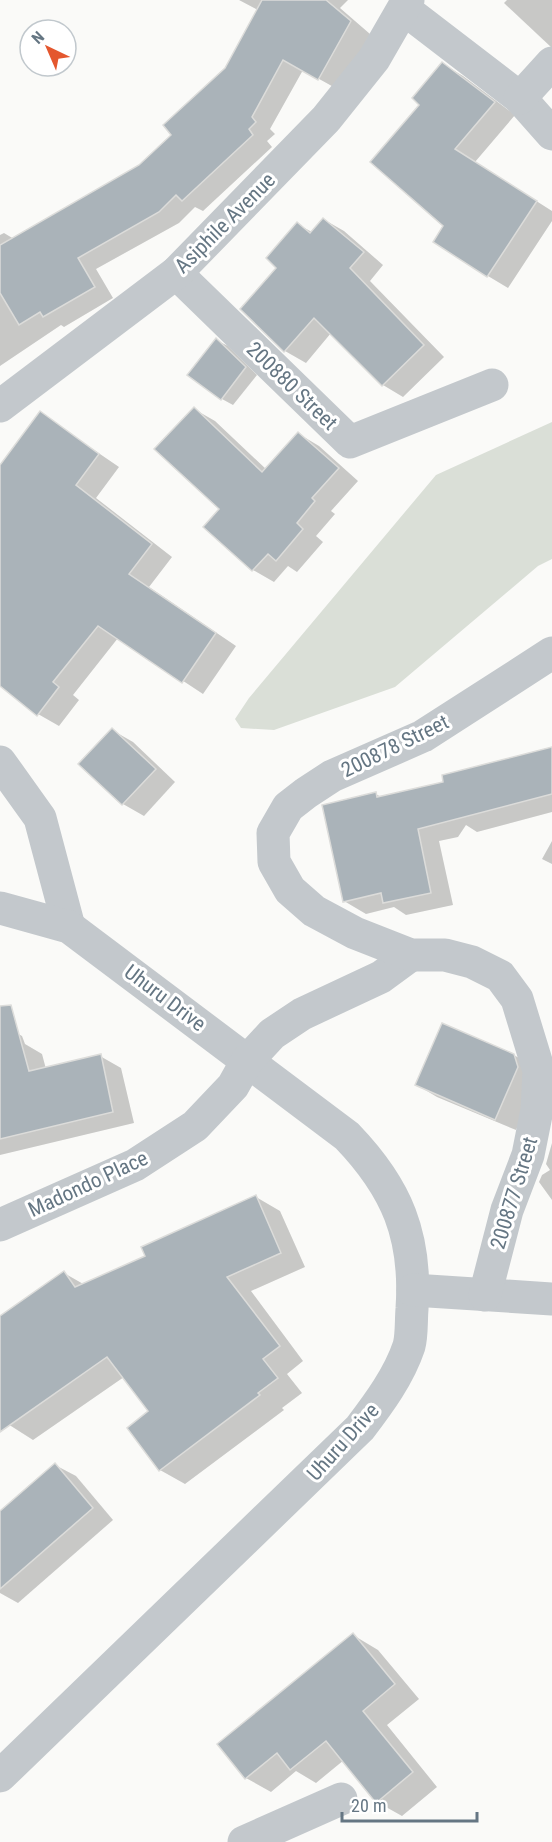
<svg xmlns="http://www.w3.org/2000/svg" width="552" height="1842" viewBox="0 0 552 1842" font-family="'Roboto Condensed',sans-serif">
<style>
.green{fill:#dadfd7}
.shadow{fill:#0003}
.building{fill:#aab3b9;stroke:#dcdcda;stroke-width:1.5}
.lines{fill:none;stroke-linecap:round;stroke-linejoin:round}
.minor{stroke:#c3c8cc;stroke-width:33}
.labels{text-anchor:middle;stroke-width:6;stroke-linejoin:round;paint-order:stroke}
.street-label{font-size:21px;fill:#657683;stroke:#fff}
</style>
<rect width="100%" height="100%" fill="#fafaf8"/>
<path class="green" d="M552 422V559L538 566 395 687 274 730 241 728 235 719 249 698 436 475Z"/>
<g class="shadow">
<path d="M239 0H348L340 8 370 34 339 90 303 70 270 129 275 134 267 141 272 147 203 211 195 207 179 223 96 269 113 298 64 327 61 325 0 366V235L4 233 14 239 140 166 174 135 226 69 258 10Z"/>
<path d="M507 0H552V48L504 3Z"/>
<path d="M443 64 463 76 515 115 475 162 552 211V221L508 288 488 276 445 226 422 105Z"/>
<path d="M323 219 344 231 383 265 370 281 444 357 403 397 383 385 331 333 306 363 285 351 243 309 279 268 297 224 312 232Z"/>
<path d="M216 340 228 346 257 375 233 405 222 399Z"/>
<path d="M194 409 215 421 267 470 299 434 319 446 358 481 331 511 335 514 316 536 323 542 297 572 288 566 274 582 253 570 205 527 222 509Z"/>
<path d="M40 413 119 467 96 498 172 557 149 587 236 646 203 694 118 638 73 695 79 700 59 726 38 714 0 684V468Z"/>
<path d="M112 730 133 742 175 782 144 816 123 804Z"/>
<path d="M552 748V812L477 832 466 825 458 837 439 841 453 905 406 915 394 907 366 914 344 901 375 794 382 797 445 784Z"/>
<path d="M552 841V864L542 859Z"/>
<path d="M0 1024 22 1036 25 1044 42 1054 46 1069 100 1056 121 1068 134 1123 0 1155Z"/>
<path d="M514 1055 535 1068 539 1080 516 1130 437 1097 417 1085Z"/>
<path d="M552 1143V1200L539 1182 542 1175 550 1170 546 1164Z"/>
<path d="M256 1197 280 1211 305 1267 251 1291 303 1361 287 1374 302 1393 282 1408 284 1410 185 1484 160 1470 150 1412 124 1377 33 1440 0 1419V1318L64 1273 85 1285 147 1257Z"/>
<path d="M55 1465 76 1476 113 1520 18 1603 0 1593V1513Z"/>
<path d="M353 1635 378 1650 419 1699 387 1725 437 1787 402 1816 377 1802 344 1760 316 1783 296 1771 271 1792 246 1778Z"/>
</g>
<g class="building">
<path d="M262 0H326L351 21 318 80 283 60 252 117 256 122 249 129 253 135 182 201 176 195 159 212 78 258 95 287 43 317 40 312 19 325 0 293V245L139 165 171 135 163 125 225 68Z"/>
<path d="M442 62 495 102 455 149 537 201 487 277 433 242 443 226 370 162 419 105 412 98Z"/>
<path d="M323 218 364 252 350 268 424 345 382 386 314 318 284 352 240 309 276 268 266 258 297 222 310 233Z"/>
<path d="M216 338 246 367 221 400 187 375Z"/>
<path d="M194 407 262 472 298 432 339 468 312 498 315 501 297 523 303 529 276 561 268 554 252 571 203 527 219 509 154 449Z"/>
<path d="M40 411 99 454 76 485 152 544 129 574 216 633 182 683 98 626 53 682 59 687 37 716 0 686V465Z"/>
<path d="M112 728 156 769 122 805 78 764Z"/>
<path d="M552 747V794L418 829 431 893 383 903 381 893 343 902 322 805 376 792 377 797 443 782 442 775Z"/>
<path d="M11 1005 29 1071 101 1054 113 1112 0 1139V1006Z"/>
<path d="M442 1023 514 1054 518 1067 495 1120 415 1085Z"/>
<path d="M256 1195 281 1253 227 1277 280 1346 263 1359 278 1378 258 1393 260 1395 159 1471 127 1428 148 1411 107 1357 0 1432V1316L64 1271 75 1287 145 1256 141 1247Z"/>
<path d="M55 1463 93 1508 0 1589V1511Z"/>
<path d="M353 1633 395 1684 363 1711 413 1772 376 1803 326 1741 290 1770 277 1753 245 1779 217 1744Z"/>
</g>
<g class="lines">
<g class="minor">
<path d="M404 9 520 98 552 134"/>
<path d="M520 98 552 63"/>
<path d="M176 273 350 442 492 385"/>
<path d="M0 406 176 273 326 119 374 59 408 0"/>
<path d="M0 762 40 818 69 927"/>
<path d="M0 908 69 927 347 1136C397 1188 417 1236 412 1309 411 1320 412 1335 409 1346 399 1376 379 1403 360 1428L0 1776"/>
<path d="M0 1225 135 1165 195 1126 233 1086 247 1061 272 1034 302 1014 381 977 411 955"/>
<path d="M413 1290 552 1299"/>
<path d="M485 1295 507 1210 528 1155 537 1110 539 1071 517 999 500 976 472 962 445 955H411L355 933 314 911 290 890 274 862 273 833 288 807 306 793 332 776 423 736 552 653"/>
<path d="M244 1842 341 1799"/>
</g>
</g>
<g class="labels">
<g class="street-label">
<text transform="translate(225 223) rotate(-45)" y="7">Asiphile Avenue</text>
<text transform="translate(292 386) rotate(44)" y="7">200880 Street</text>
<text transform="translate(395 746) rotate(-26)" y="7">200878 Street</text>
<text transform="translate(165 998) rotate(37)" y="7">Uhuru Drive</text>
<text transform="translate(88 1184) rotate(-25)" y="7">Madondo Place</text>
<text transform="translate(514 1193) rotate(-73)" y="7">200877 Street</text>
<text transform="translate(343 1442) rotate(-48)" y="7">Uhuru Drive</text>
</g>
</g>
<g transform="translate(48 48) rotate(316)"><circle r="28" fill="#ffffff" stroke="#c1c8cd" stroke-width="1.5"/>
<path d="M0-4.5L10 22L0 15L-10 22Z" fill="#e4572e"/>
<text y="-9" font-size="16" font-weight="bold" text-anchor="middle" fill="#657683">N</text>
</g>
<path d="M342 1812v9h135v-9" fill="none" stroke="#657683" stroke-width="3"/>
<text x="351" y="1812" font-size="18" fill="#657683" stroke="#ffffff" stroke-width="4.5" paint-order="stroke">20 m</text>
</svg>
